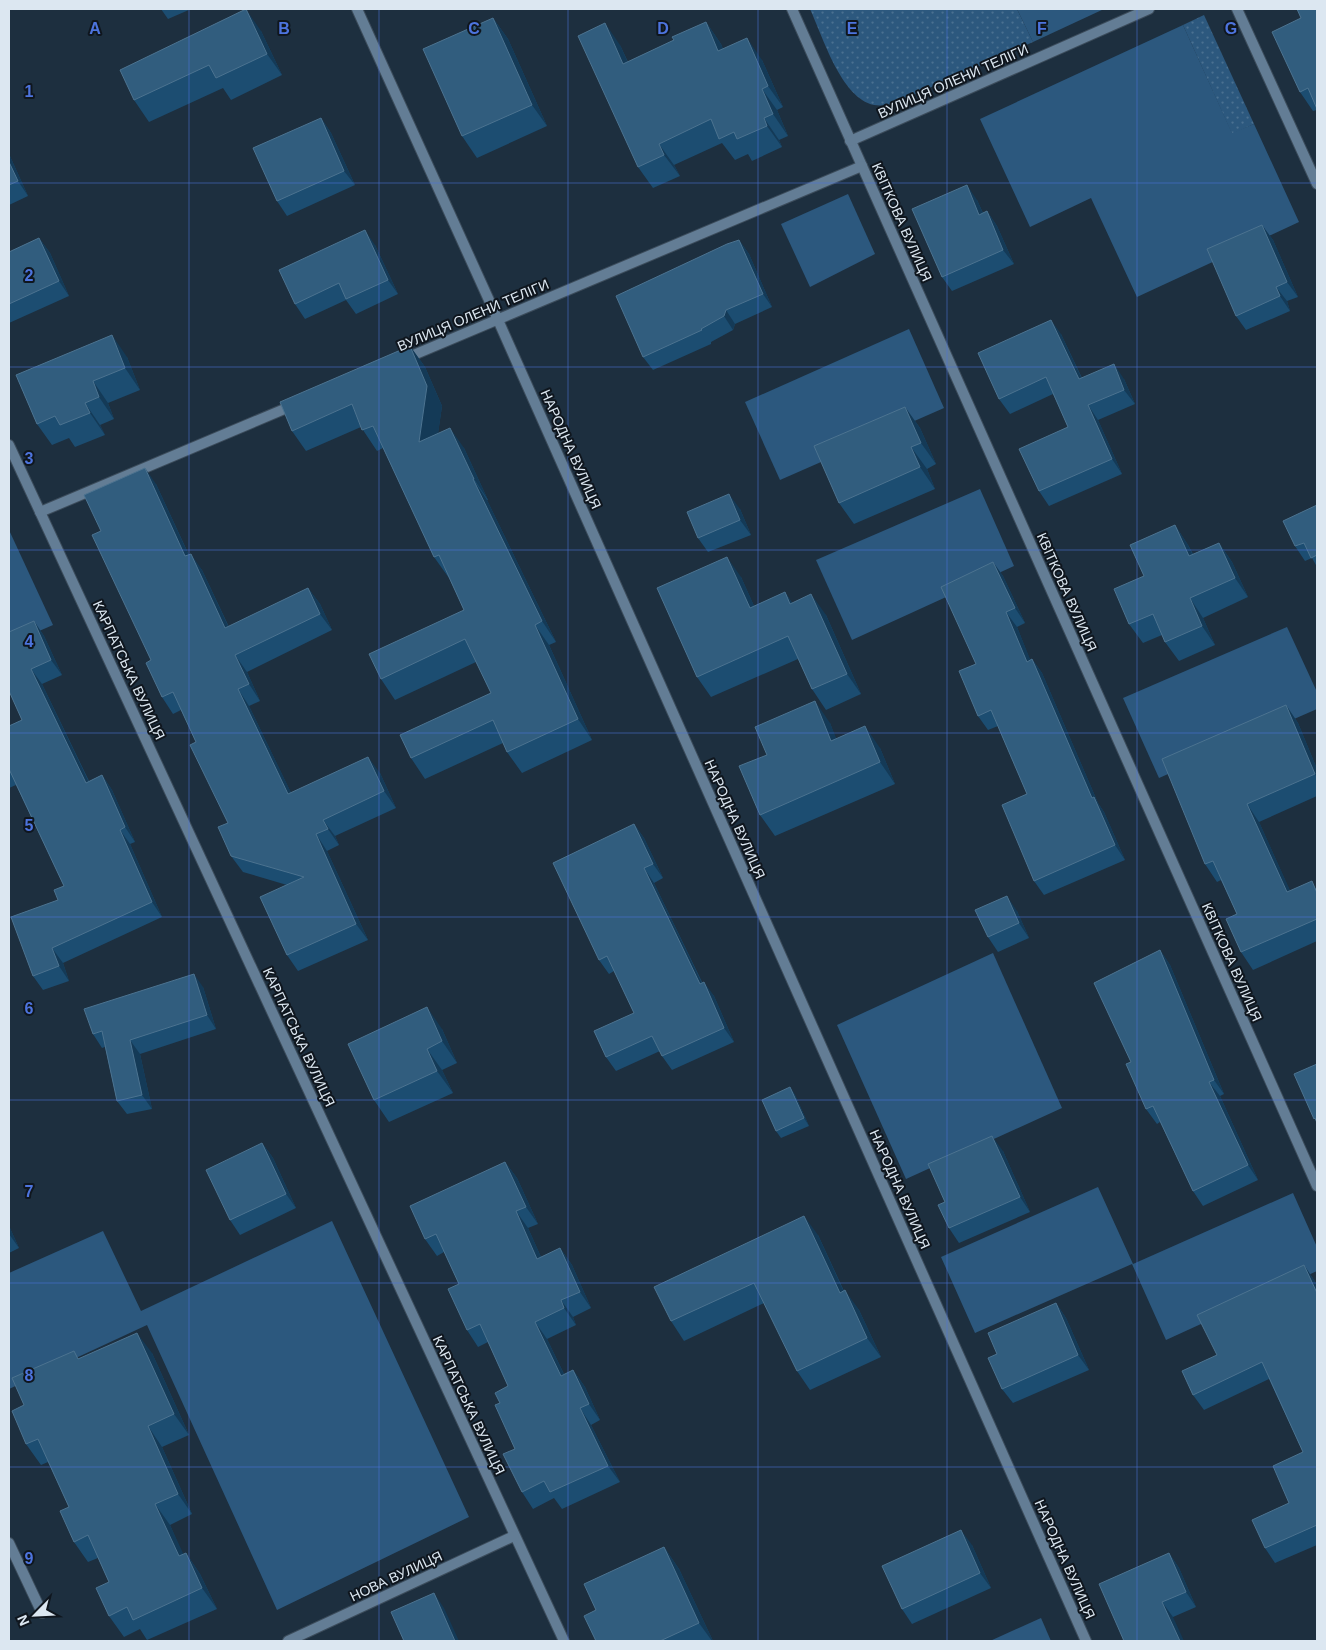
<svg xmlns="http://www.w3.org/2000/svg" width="1326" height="1650" viewBox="0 0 1326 1650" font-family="Helvetica,sans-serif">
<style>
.grass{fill:url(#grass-dots)}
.garden{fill:#2c587e}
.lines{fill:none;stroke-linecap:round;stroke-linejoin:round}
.street-casing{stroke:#3c4c5b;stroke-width:12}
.street{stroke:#637d95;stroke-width:10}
.wall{fill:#1c4d71}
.shaded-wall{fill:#143a57}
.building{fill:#315d7e;stroke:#4c7390}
.grid{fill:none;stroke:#4d74de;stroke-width:1;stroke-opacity:0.55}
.labels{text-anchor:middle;stroke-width:4;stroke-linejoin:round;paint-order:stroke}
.street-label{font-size:14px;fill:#dce7f1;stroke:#0f161e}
.grid-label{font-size:16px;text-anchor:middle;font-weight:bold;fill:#4d74de;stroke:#0f161e;stroke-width:4;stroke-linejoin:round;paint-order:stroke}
</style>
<defs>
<pattern id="grass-dots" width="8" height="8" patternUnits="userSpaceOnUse" patternTransform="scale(1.25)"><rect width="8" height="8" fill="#2c587e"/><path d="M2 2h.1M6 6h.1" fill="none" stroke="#4a7091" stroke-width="1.8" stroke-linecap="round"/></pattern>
</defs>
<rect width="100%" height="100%" fill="#1d2f3f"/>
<g class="grass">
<path d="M810 9H1017L1033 42 893 104C887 105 880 106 874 105 841 98 823 37 810 9Z"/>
<path d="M1204 15 1254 124 1232 134 1183 25Z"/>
</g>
<g class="garden">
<path d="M1017 9H1104L1033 42Z"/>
<path d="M1183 25 1232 133 1254 124 1299 222 1137 297 1091 198 1030 227 980 119Z"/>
<path d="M848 194 875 254 810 287 781 224Z"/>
<path d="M909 329 944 408 780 480 745 402Z"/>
<path d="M980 489 1014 566 852 640 816 560Z"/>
<path d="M9 530 53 625 9 644Z"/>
<path d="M1287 627 1317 692V709L1159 778 1123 698Z"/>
<path d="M993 953 1062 1108 906 1179 837 1025Z"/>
<path d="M1098 1187 1133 1264 1293 1193 1317 1247V1271L1166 1340 1132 1264 975 1333 941 1257Z"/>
<path d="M332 1221 469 1517 277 1610 147 1325 9 1389V1273L103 1231 141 1311Z"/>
<path d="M1041 1618 1051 1641H990Z"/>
</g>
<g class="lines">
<defs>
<g id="street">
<path d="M357 9 498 320 1086 1641"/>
<path d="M792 9 1317 1186"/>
<path d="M1237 9 1317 184"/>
<path d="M850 141 1149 9"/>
<path d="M404 359 862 166"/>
<path d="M9 445 564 1641"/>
<path d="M40 512 294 405"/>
<path d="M9 1543 42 1613"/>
<path d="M288 1641 514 1536"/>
</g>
</defs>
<use href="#street" class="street-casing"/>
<use href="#street" class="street"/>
</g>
<g class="wall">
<path d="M161 9H191L168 19Z"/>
<path d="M1317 9V110L1313 111 1300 92 1301 18Z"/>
<path d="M493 18 508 39 547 126 477 158 462 136Z"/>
<path d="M706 22 721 44 723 49 762 60 783 107 777 110 788 136 779 140 782 147 752 161 748 154 735 160 722 143 674 165 680 176 653 188 638 167 620 45 628 62 674 40Z"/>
<path d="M261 31 282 75 231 100 223 88 149 122 134 100Z"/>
<path d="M321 118 331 133 355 185 287 216 277 201Z"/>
<path d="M9 154 28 196 9 205Z"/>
<path d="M977 200 983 213 987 211 997 226 1014 264 952 291 942 277Z"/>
<path d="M1262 225 1273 240 1298 297 1287 301 1290 311 1246 330 1236 316Z"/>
<path d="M39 238 50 253 69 296 9 323V252Z"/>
<path d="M739 240 749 254 772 307 735 324 733 330 711 342V344L653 370 643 357Z"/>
<path d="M375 245 398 294 356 314 346 300 305 319 295 304Z"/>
<path d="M1061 334 1082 378 1124 379 1135 404 1098 420 1122 474 1049 506 1039 491 1068 427 1053 394 1010 414 999 399Z"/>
<path d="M410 346 425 367 442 406 438 433 464 448 488 500H487L556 642 549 645 592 740 522 773 507 752 503 743 425 779 411 758 491 693 476 662 395 700 381 679 464 610 449 578 434 557 383 448 377 451 361 427 306 451 292 431Z"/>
<path d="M127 357 140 390 108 403 114 419 100 425 105 435 75 447 69 438 52 445 37 424 16 375Z"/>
<path d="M905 407 920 428 936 464 927 469 935 489 854 524 839 503Z"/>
<path d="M156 484 189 555 202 570 229 627 308 588 320 604 332 630 247 672 260 701 249 706 291 793 380 773 396 808 335 836 339 845 327 851 368 940 298 971 287 955V885L243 872 231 856 228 823 196 742 181 710 173 714 162 697 151 660 101 531Z"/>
<path d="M1317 505V567L1312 558 1305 561 1295 546Z"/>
<path d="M740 509 751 535 708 552 698 538Z"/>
<path d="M1175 525 1188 545 1193 554 1219 543 1232 562 1248 597 1203 618 1215 645 1179 661 1165 642 1162 635 1143 643 1129 624 1144 576Z"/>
<path d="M993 562 1003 576 1025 623 1017 627 1030 660 1032 659 1042 673 1098 803 1104 812 1125 860 1044 895 1034 881 1027 794 998 726 988 730 978 716 976 664Z"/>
<path d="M741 577 754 606 785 592 792 603 826 615 861 694 826 710 812 689 798 659 711 697 697 677Z"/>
<path d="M34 621 44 636 62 675 42 684 89 781 102 775 112 790 135 842 130 844 162 917 63 963 69 981 43 990 33 976 58 900 64 886 16 785 9 788V726L22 720Z"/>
<path d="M1286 705 1298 723 1317 769V796L1259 822 1290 891 1317 888V941L1253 970 1241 952 1237 914 1221 880 1217 882 1205 864Z"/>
<path d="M830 723 836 739 880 748 895 784 775 836 760 815 767 755Z"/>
<path d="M634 824 644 838 663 878 654 883 702 982 714 996 734 1042 672 1070 662 1056 660 1051 616 1071 606 1057 634 1013 614 971 609 974 599 960Z"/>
<path d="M1017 911 1029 938 998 952 988 937Z"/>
<path d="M1160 950 1170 965 1224 1094 1220 1096 1258 1180 1203 1206 1193 1191 1160 1122 1157 1124 1146 1109 1131 1062Z"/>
<path d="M203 987 216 1029 140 1054 152 1109 127 1114 117 1101 105 1047 102 1048 93 1034Z"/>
<path d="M442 1029 457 1063 442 1070 453 1093 389 1122 374 1100Z"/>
<path d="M790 1087 795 1095 809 1126 781 1138 776 1131Z"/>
<path d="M262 1143 273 1158 296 1208 240 1235 230 1220Z"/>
<path d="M1003 1151 1030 1212 959 1243 949 1228Z"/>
<path d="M505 1162 517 1178 538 1224 528 1228 541 1257 560 1248 572 1265 591 1308 573 1317 576 1325 547 1339 564 1374 573 1370 585 1387 600 1420 591 1425 620 1482 562 1509 554 1498 533 1509 522 1492 515 1449 500 1403 508 1386 488 1342 478 1347 467 1330 459 1284 444 1252 437 1256 425 1239Z"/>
<path d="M9 1226 19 1248 9 1253Z"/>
<path d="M818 1235 844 1291 859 1310 881 1357 810 1390 797 1371 764 1303 684 1341 671 1321Z"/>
<path d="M1304 1265 1314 1280 1317 1286V1545L1275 1563 1265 1548 1289 1503 1303 1452 1269 1379 1204 1410 1193 1395 1217 1355Z"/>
<path d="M1056 1303 1066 1318 1089 1370 1013 1403 1002 1389Z"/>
<path d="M152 1353 189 1435 162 1447 192 1514 170 1525 183 1555 186 1553 200 1574 217 1609 147 1640 140 1629 124 1637 109 1616V1582L98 1558 88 1562 74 1542 69 1507 48 1462 41 1465 26 1444 24 1405 79 1358Z"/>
<path d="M972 1545 991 1588 912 1624 902 1609Z"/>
<path d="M664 1547 679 1569 713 1641H596V1610Z"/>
<path d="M1169 1553 1179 1568 1196 1607 1173 1617 1124 1641Z"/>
</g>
<g class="shaded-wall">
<path d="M246 9 261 31 282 75 267 54Z"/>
<path d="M493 18 508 39 547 126 532 105Z"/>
<path d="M706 22 721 44 734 73 718 51Z"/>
<path d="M605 23 620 45 638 85 623 64Z"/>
<path d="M747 38 762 60 783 107 768 86Z"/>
<path d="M762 89 777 110 788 136 773 114Z"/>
<path d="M321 118 331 133 355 185 344 171Z"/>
<path d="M764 118 779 140 782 147 767 126Z"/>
<path d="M659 144 674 165 680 176 664 155Z"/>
<path d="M9 154 28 196 18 181 9 162Z"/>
<path d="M967 185 977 200 990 229 979 215Z"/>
<path d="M987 211 997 226 1014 264 1003 250Z"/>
<path d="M1262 225 1273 240 1298 297 1287 282Z"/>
<path d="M365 230 375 245 398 294 388 280Z"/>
<path d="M39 238 50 253 69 296 59 281Z"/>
<path d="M739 240 749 254 772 307 763 294Z"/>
<path d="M1276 287 1287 301 1290 311 1280 296Z"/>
<path d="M726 310 735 324 733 330 724 316Z"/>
<path d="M1051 320 1061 334 1089 394 1079 379Z"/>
<path d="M112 335 127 357 140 390 125 368Z"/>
<path d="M410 346 425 367 442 406 434 463 419 442Z"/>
<path d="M1114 364 1124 379 1135 404 1124 390Z"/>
<path d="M93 381 108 403 114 419 99 397Z"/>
<path d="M85 403 100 425 105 435 90 413Z"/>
<path d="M1088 405 1098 420 1122 474 1112 459Z"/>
<path d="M905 407 920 428 936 464 921 443Z"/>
<path d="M450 428 464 448 488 500 474 479Z"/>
<path d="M911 447 927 469 935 489 920 467Z"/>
<path d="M145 468 156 484 197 573 185 556Z"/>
<path d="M473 479 487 500 556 642 542 621Z"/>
<path d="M729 494 740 509 751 535 740 520Z"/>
<path d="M1175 525 1188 545 1202 575 1189 556Z"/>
<path d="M1219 543 1232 562 1248 597 1235 578Z"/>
<path d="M191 554 202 570 237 645 225 628Z"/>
<path d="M727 557 741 577 764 628 750 608Z"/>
<path d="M993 562 1003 576 1025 623 1015 608Z"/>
<path d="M308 588 320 604 332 630 320 614Z"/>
<path d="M785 592 799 613 790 604Z"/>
<path d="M811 594 826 615 861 694 847 674Z"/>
<path d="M1190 598 1203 618 1215 645 1202 626Z"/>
<path d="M1006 612 1017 627 1037 676 1027 662Z"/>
<path d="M34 621 44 636 62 675 51 660Z"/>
<path d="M535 625 549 645 592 740 578 719Z"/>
<path d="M235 655 247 672 260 701 249 684Z"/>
<path d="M1032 659 1042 673 1098 803 1104 812 1125 860 1115 845 1092 798Z"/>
<path d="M31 669 42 684 96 797 86 783Z"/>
<path d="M238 689 249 706 300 811 288 794Z"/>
<path d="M815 701 830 723 846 763 831 741Z"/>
<path d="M1286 705 1298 723 1317 769V778L1315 774Z"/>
<path d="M865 726 880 748 895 784 880 762Z"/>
<path d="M368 757 380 773 396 808 384 791Z"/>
<path d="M102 775 112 790 135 842 125 827Z"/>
<path d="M1247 804 1259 822 1299 910 1287 892Z"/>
<path d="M323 820 335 836 339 845 328 829Z"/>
<path d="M634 824 644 838 663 878 653 864Z"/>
<path d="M120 830 130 844 162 917 152 902Z"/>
<path d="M316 834 327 851 368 940 356 924Z"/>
<path d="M644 868 654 883 709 998 700 984Z"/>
<path d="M1007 896 1017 911 1029 938 1019 923Z"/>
<path d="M52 948 63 963 69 981 59 966Z"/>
<path d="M1160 950 1170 965 1224 1094 1214 1080Z"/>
<path d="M194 974 203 987 216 1029 207 1015Z"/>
<path d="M704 982 714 996 734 1042 724 1028Z"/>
<path d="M427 1007 442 1029 457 1063 442 1041Z"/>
<path d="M130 1040 140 1054 152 1109 142 1095Z"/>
<path d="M427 1049 442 1070 453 1093 437 1071Z"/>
<path d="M1209 1082 1220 1096 1258 1180 1248 1165Z"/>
<path d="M790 1087 795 1095 809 1126 804 1118Z"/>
<path d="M992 1136 1003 1151 1030 1212 1020 1197Z"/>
<path d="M262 1143 273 1158 296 1208 286 1194Z"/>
<path d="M505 1162 517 1178 538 1224 526 1207Z"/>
<path d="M516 1211 528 1228 549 1275 537 1259Z"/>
<path d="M804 1216 818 1235 853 1312 840 1293Z"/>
<path d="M9 1226 19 1248 9 1234Z"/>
<path d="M560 1248 572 1265 591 1308 580 1292Z"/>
<path d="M1304 1265 1314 1280 1317 1286V1293Z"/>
<path d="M845 1290 859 1310 881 1357 867 1338Z"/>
<path d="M561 1300 573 1317 576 1325 564 1308Z"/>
<path d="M1056 1303 1066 1318 1089 1370 1078 1355Z"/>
<path d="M535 1322 547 1339 573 1393 561 1376Z"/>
<path d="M137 1333 152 1353 189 1435 174 1414Z"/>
<path d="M573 1370 585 1387 600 1420 589 1404Z"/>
<path d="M580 1408 591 1425 620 1482 608 1466Z"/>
<path d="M148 1426 162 1447 192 1514 178 1494Z"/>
<path d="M155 1504 170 1525 194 1577 179 1556Z"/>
<path d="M961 1530 972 1545 991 1588 980 1573Z"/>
<path d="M664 1547 679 1569 713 1641H712L699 1623Z"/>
<path d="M186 1553 200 1574 217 1609 202 1588Z"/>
<path d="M1169 1553 1179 1568 1196 1607 1186 1592Z"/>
<path d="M434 1593 444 1608 459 1641H455Z"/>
<path d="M1162 1602 1173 1617 1184 1641H1180Z"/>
</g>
<g class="building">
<path d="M246 9 267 54 216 78 209 65 134 100 120 70Z"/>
<path d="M1297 9H1317V109L1308 88 1300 92 1272 32 1301 18Z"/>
<path d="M493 18 532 105 462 136 423 49Z"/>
<path d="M706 22 718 51 747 38 768 86 762 89 773 114 764 118 767 126 737 139 734 132 719 139 711 119 659 144 664 155 638 167 578 36 605 23 623 64 674 40 672 37Z"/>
<path d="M321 118 344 171 277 201 253 148Z"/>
<path d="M9 162 18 181 9 185Z"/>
<path d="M967 185 979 215 987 211 1003 250 942 277 912 209Z"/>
<path d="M1262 225 1287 282 1276 287 1280 296 1236 316 1207 249Z"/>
<path d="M365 230 388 280 346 299 339 283 295 304 279 270Z"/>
<path d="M39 238 59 281 9 304V252Z"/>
<path d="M739 240 763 294 726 310 724 316 701 329 702 330 643 357 616 296 727 244Z"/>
<path d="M1051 320 1079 379 1114 364 1124 390 1088 405 1112 459 1039 491 1019 449 1068 427 1046 377 999 399 978 353Z"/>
<path d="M112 335 125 368 93 381 99 397 85 403 90 413 60 425 55 416 37 424 16 375Z"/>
<path d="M410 346 427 386 419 442 450 428 474 479H473L542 621 535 625 578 719 507 752 493 720 411 758 400 735 491 693 465 639 381 679 369 654 464 610 439 555 434 557 373 426 362 430 352 404 292 431 280 402Z"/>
<path d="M905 407 921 443 911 447 920 467 839 503 814 446Z"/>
<path d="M145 468 185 556 191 554 225 628 308 588 320 614 235 655 249 684 238 689 288 794 368 757 384 791 323 820 328 829 316 834 356 924 287 955 260 897 304 877 231 856 218 827 228 823 190 745 196 742 173 692 162 697 146 663 151 660 92 535 101 531 84 495Z"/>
<path d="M729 494 740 520 698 538 687 512Z"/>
<path d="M1317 505V555L1311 558 1304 543 1295 546 1283 521Z"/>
<path d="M1175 525 1189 556 1219 543 1235 578 1190 598 1202 626 1165 642 1153 614 1129 624 1114 589 1144 576 1130 545Z"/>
<path d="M727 557 750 608 785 592 790 604 811 594 847 674 812 689 788 636 697 677 657 588Z"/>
<path d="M993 562 1015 608 1006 612 1027 662 1032 659 1092 798 1094 797 1115 845 1034 881 1002 805 1027 794 991 710 978 716 959 671 976 664 941 587Z"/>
<path d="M34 621 51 660 31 669 86 783 102 775 125 827 120 830 152 902 52 948 59 966 33 976 11 917 58 900 54 890 64 886 9 769V726L22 720 9 691V632Z"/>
<path d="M815 701 831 741 865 726 880 762 760 815 739 766 767 755 755 727Z"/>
<path d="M1286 705 1315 774 1247 804 1287 892 1312 881 1317 893V919L1241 952 1226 919 1237 914 1213 861 1205 864 1162 759Z"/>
<path d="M634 824 653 864 644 868 700 984 704 982 724 1028 662 1056 652 1036 606 1057 594 1031 634 1013 607 956 599 960 553 863Z"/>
<path d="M1007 896 1019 923 988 937 975 910Z"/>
<path d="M1160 950 1214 1080 1209 1082 1248 1165 1193 1191 1153 1106 1146 1109 1126 1064 1131 1062 1094 983Z"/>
<path d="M194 974 207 1015 130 1040 142 1095 117 1101 102 1031 93 1034 84 1009Z"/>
<path d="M427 1007 442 1041 427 1049 437 1071 374 1100 348 1044Z"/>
<path d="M1317 1064V1123L1315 1118 1314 1119 1294 1074Z"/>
<path d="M790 1087 804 1118 776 1131 762 1100Z"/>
<path d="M992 1136 1020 1197 949 1228 938 1205 945 1202 928 1164Z"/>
<path d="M262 1143 286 1194 230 1220 206 1170Z"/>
<path d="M505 1162 526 1207 516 1211 537 1259 560 1248 580 1292 561 1300 564 1308 535 1322 561 1376 573 1370 589 1404 580 1408 608 1466 550 1492 544 1481 522 1492 503 1454 515 1449 495 1405 500 1403 495 1393 508 1386 480 1324 467 1330 448 1289 459 1284 436 1234 425 1239 410 1206Z"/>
<path d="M804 1216 840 1293 845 1290 867 1338 797 1371 754 1283 671 1321 654 1287Z"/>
<path d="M1304 1265 1317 1293V1525L1265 1548 1252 1520 1289 1503 1273 1466 1303 1452 1262 1362 1193 1395 1182 1371 1217 1355 1197 1315Z"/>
<path d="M1056 1303 1078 1355 1002 1389 988 1358 997 1354 988 1333Z"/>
<path d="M137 1333 174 1414 148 1426 178 1494 155 1504 179 1556 186 1553 202 1588 133 1620 127 1607 109 1616 96 1588 109 1582 88 1535 74 1542 60 1511 69 1507 38 1439 26 1444 12 1411 24 1405 12 1378 74 1351 78 1359Z"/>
<path d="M961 1530 980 1573 902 1609 882 1566Z"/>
<path d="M664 1547 699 1623 660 1641H596L584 1616 596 1610 584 1584Z"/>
<path d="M1169 1553 1186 1592 1162 1602 1180 1641H1124L1099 1584Z"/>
<path d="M434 1593 455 1641H404L391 1612Z"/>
</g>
<path class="grid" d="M189 9V1641M379 9V1641M568 9V1641M758 9V1641M947 9V1641M1137 9V1641M9 183H1317M9 367H1317M9 550H1317M9 733H1317M9 917H1317M9 1100H1317M9 1283H1317M9 1467H1317"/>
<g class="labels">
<g class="street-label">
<text transform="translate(953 81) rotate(-24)" y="5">ВУЛИЦЯ ОЛЕНИ ТЕЛІГИ</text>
<text transform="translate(902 222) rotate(66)" y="5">КВІТКОВА ВУЛИЦЯ</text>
<text transform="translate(473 315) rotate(-23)" y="5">ВУЛИЦЯ ОЛЕНИ ТЕЛІГИ</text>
<text transform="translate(571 449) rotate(66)" y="5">НАРОДНА ВУЛИЦЯ</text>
<text transform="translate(1067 592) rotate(66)" y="5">КВІТКОВА ВУЛИЦЯ</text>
<text transform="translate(129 670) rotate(65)" y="5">КАРПАТСЬКА ВУЛИЦЯ</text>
<text transform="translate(735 819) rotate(66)" y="5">НАРОДНА ВУЛИЦЯ</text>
<text transform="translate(1232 962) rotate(66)" y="5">КВІТКОВА ВУЛИЦЯ</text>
<text transform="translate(299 1037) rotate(65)" y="5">КАРПАТСЬКА ВУЛИЦЯ</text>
<text transform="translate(900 1189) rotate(66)" y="5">НАРОДНА ВУЛИЦЯ</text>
<text transform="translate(469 1405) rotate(65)" y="5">КАРПАТСЬКА ВУЛИЦЯ</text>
<text transform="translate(1065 1559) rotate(66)" y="5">НАРОДНА ВУЛИЦЯ</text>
<text transform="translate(396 1576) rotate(-25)" y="5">НОВА ВУЛИЦЯ</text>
</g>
</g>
<g class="grid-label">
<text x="95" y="34">A</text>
<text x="284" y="34">B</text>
<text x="474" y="34">C</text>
<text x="663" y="34">D</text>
<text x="852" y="34">E</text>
<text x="1042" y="34">F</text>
<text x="1231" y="34">G</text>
<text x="29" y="97">1</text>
<text x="29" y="281">2</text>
<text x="29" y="464">3</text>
<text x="29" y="647">4</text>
<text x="29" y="831">5</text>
<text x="29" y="1014">6</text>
<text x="29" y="1197">7</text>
<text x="29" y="1381">8</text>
<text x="29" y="1564">9</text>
</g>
<rect width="1326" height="1650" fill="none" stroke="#dce7f1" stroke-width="20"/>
<g transform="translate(35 1615) rotate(246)" stroke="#0f161e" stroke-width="4" paint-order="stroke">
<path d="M0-4L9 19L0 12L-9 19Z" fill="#dce7f1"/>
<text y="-8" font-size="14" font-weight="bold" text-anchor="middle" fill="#dce7f1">N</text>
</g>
</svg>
